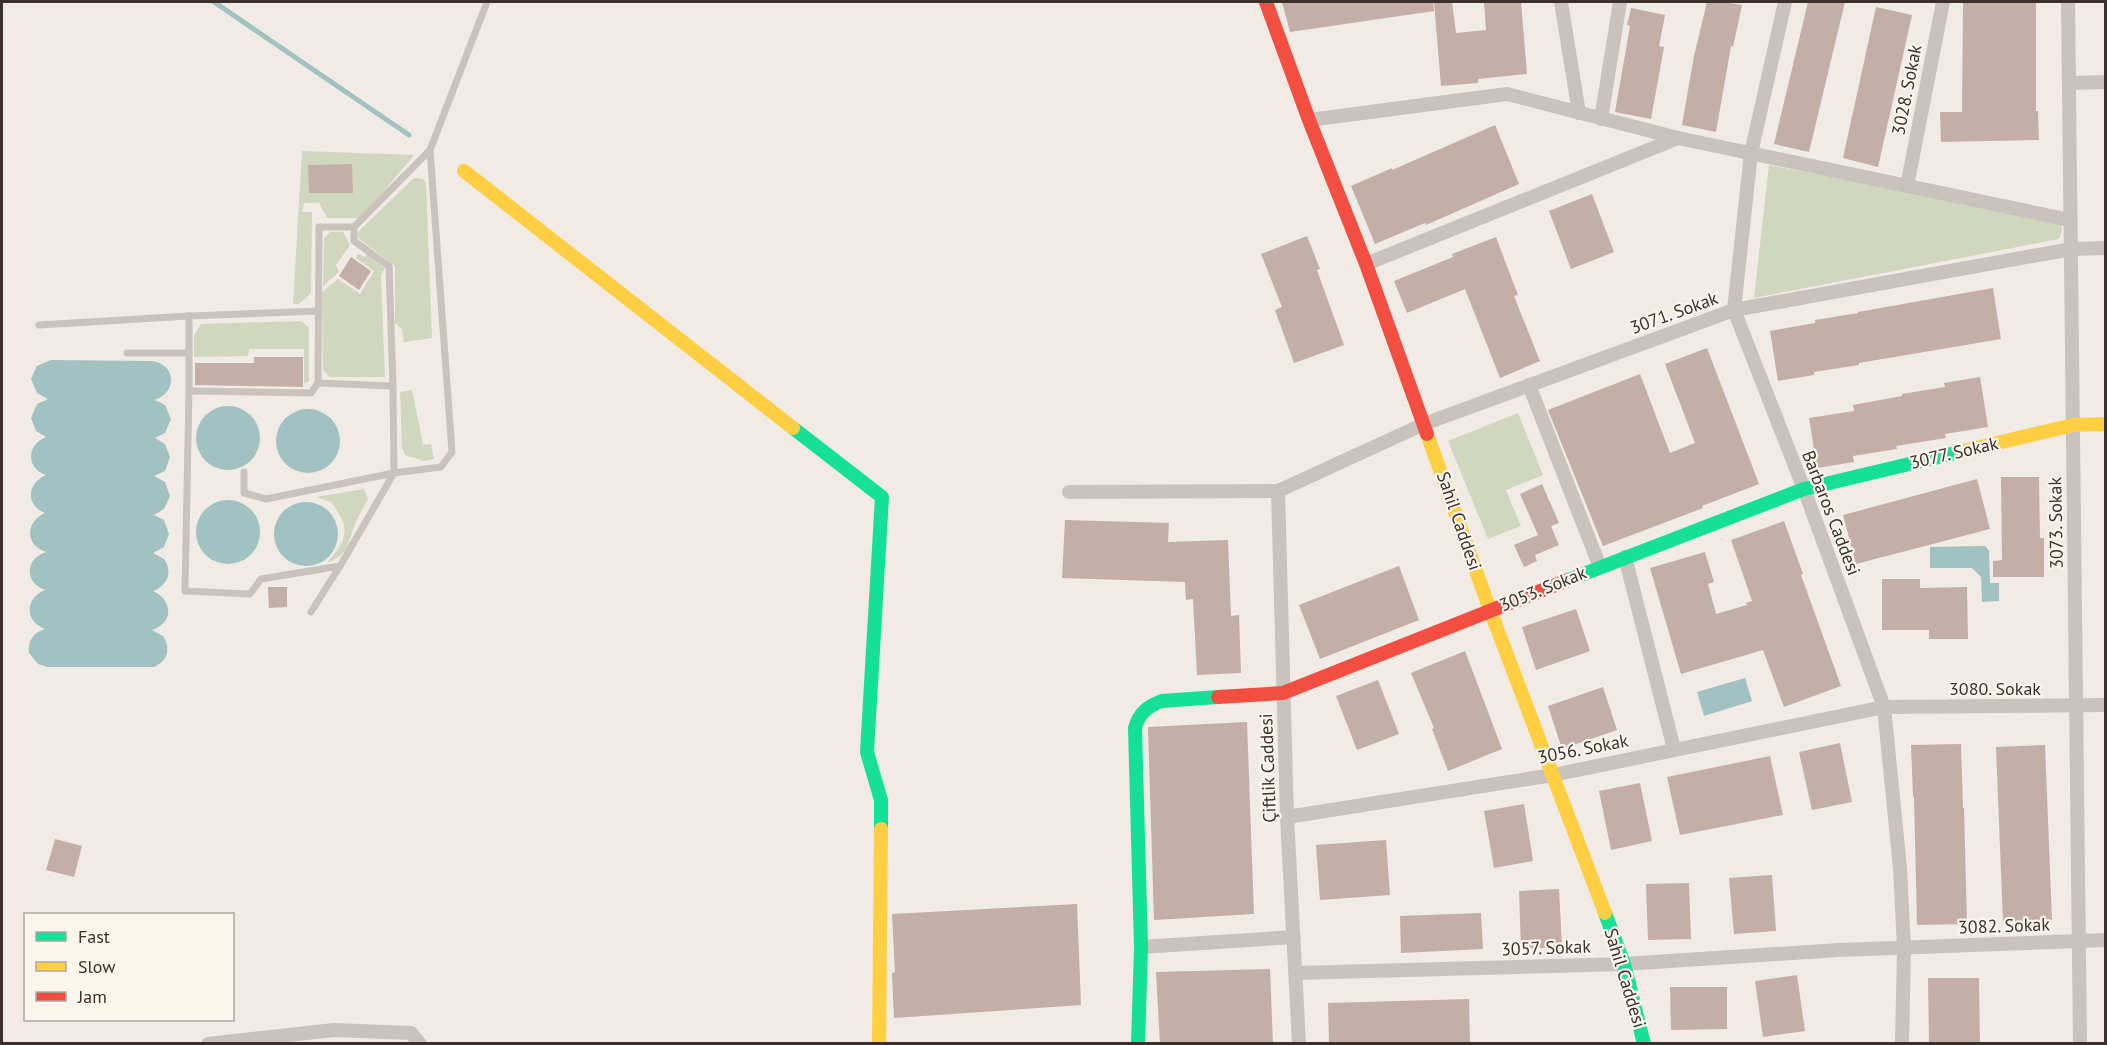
<svg xmlns="http://www.w3.org/2000/svg" width="2107" height="1045" viewBox="0 0 2107 1045" font-family="'PT Sans',sans-serif">
<style>
.green{fill:#d1d6bf}
.water{fill:#a1c2c1}
.lines{fill:none;stroke-linecap:round;stroke-linejoin:round}
.stream{stroke:#a1c2c1;stroke-width:5}
.building{fill:#c3afa7}
.lane{stroke:#c9c3be;stroke-width:7}
.street{stroke:#c9c3be;stroke-width:14}
.fast{stroke:#16e098;stroke-width:14}
.slow{stroke:#ffcf43;stroke-width:14}
.jam{stroke:#f24e42;stroke-width:14}
.labels{text-anchor:middle;stroke-width:4.5;stroke-linejoin:round;paint-order:stroke}
.street-label{font-size:18px;fill:#3b302b;stroke:#fbf5ee}
</style>
<rect width="100%" height="100%" fill="#f0ebe5"/>
<g class="green">
<path d="M302 151 414 155 380 196 358 218H327L319 203H304L302 212H312L311 293 299 304H293Z"/>
<path d="M1769 165 2061 220 2062 230 2059 239 1754 298Z"/>
<path d="M414 178 423 179 426 183 432 338 404 342 402 329 395 323V266L362 241 357 235 360 230Z"/>
<path d="M330 232H343L350 245 336 265 339 272 323 286 324 239Z"/>
<path d="M358 254 365 257 367 254 385 267 381 275 385 377H330L323 370 322 292 338 279 360 294 374 271 356 258Z"/>
<path d="M301 321 309 328V381L304 384V349H249L248 356 194 357V335L201 324Z"/>
<path d="M412 390 423 445 431 444 434 459 424 461 405 455 402 447 400 392Z"/>
<path d="M1518 413 1543 475 1506 490 1521 526 1488 539 1448 441Z"/>
<path d="M364 489 368 499C363 509 356 519 353 530 347 548 346 555 327 563 348 539 351 528 331 502L316 497Z"/>
</g>
<g class="water">
<path d="M51 360 152 361C177 365 177 392 155 400L165 405 171 419 165 433 155 438 165 444 170 457 165 471 154 476 165 482 170 496 164 509 154 515 164 520 169 534 164 547 153 553 164 559C173 572 168 585 153 591 173 600 174 623 152 630L163 636C171 648 168 661 154 667H47L38 664 29 653C28 640 33 633 45 629 24 621 25 598 45 590 24 582 25 559 46 552 25 545 25 522 45 513 25 505 27 483 46 475 26 468 26 445 46 437L36 431 31 418 37 404 48 399 37 393 31 379 37 366Z"/>
<circle cx="228" cy="438" r="32"/>
<circle cx="308" cy="441" r="32"/>
<circle cx="228" cy="532" r="32"/>
<circle cx="306" cy="534" r="32"/>
<path d="M1985 546 1989 551 1990 583H1999V601L1982 602 1981 577 1972 568H1930V547Z"/>
<path d="M1745 678 1752 701 1704 716 1697 692Z"/>
</g>
<g class="lines">
<path class="stream" d="M214 2 409 135"/>
</g>
<g class="building">
<path d="M1282 2H1433L1434 11 1290 32Z"/>
<path d="M1434 2H1452L1456 33 1486 30 1484 2H1521L1527 74 1478 79V83L1441 86Z"/>
<path d="M1707 2H1723L1742 5 1733 47 1731 46 1716 132 1682 125 1694 56Z"/>
<path d="M1808 2H1845L1809 152 1774 144Z"/>
<path d="M1963 2H2036V111H2038L2039 140 1941 142 1940 112H1962Z"/>
<path d="M1876 7 1912 15 1878 167 1843 158Z"/>
<path d="M1631 8 1665 15 1659 46 1664 47 1651 119 1615 112 1630 26 1627 25Z"/>
<path d="M1495 125 1519 184 1426 225 1425 223 1375 244 1351 186 1392 168V170Z"/>
<path d="M352 164 353 193H309L308 165Z"/>
<path d="M1592 194 1614 252 1571 269 1549 211Z"/>
<path d="M1307 236 1320 269 1317 270 1344 345 1294 363 1275 310 1282 307 1261 254Z"/>
<path d="M1496 237 1518 295 1514 296 1540 361 1500 378 1465 289 1407 313 1394 281 1453 257 1452 254Z"/>
<path d="M351 257 371 271 359 290 339 276Z"/>
<path d="M1993 288 2001 339 1859 363V365L1814 372V375L1778 381 1770 331 1815 323V320L1858 313V312Z"/>
<path d="M1707 348 1759 484 1702 506 1703 508 1603 546 1548 410 1640 374 1670 453 1695 443 1665 364Z"/>
<path d="M254 357H303V387L195 385V363H254Z"/>
<path d="M1980 377 1988 427 1945 434 1946 438 1896 446 1897 449 1853 456 1854 462 1817 468 1809 418 1854 411 1853 405 1902 396V394L1945 387 1944 383Z"/>
<path d="M2001 477H2039L2040 538H2044V577H1993V561L2002 560Z"/>
<path d="M1977 479 1990 529 1856 564 1843 515Z"/>
<path d="M1542 484 1559 523 1551 526 1559 545 1535 555 1537 561 1524 567 1514 545 1538 535 1520 494Z"/>
<path d="M1065 520 1169 523 1168 542 1228 540 1231 616 1239 615 1241 673 1197 675 1193 599 1186 600 1185 582 1062 578Z"/>
<path d="M1784 521 1803 574 1801 575 1841 686 1784 707 1763 650 1681 674 1650 568 1705 552 1714 582 1708 584 1716 614 1747 605 1746 603 1752 601 1731 540Z"/>
<path d="M1399 566 1419 620 1320 659 1299 605Z"/>
<path d="M1882 579H1920V588L1967 587 1968 639H1929V630H1882Z"/>
<path d="M268 587H287V607L269 608Z"/>
<path d="M1576 609 1590 651 1536 670 1522 627Z"/>
<path d="M1465 651 1502 749 1448 771 1432 729 1434 728 1411 673Z"/>
<path d="M1378 680 1399 734 1357 750 1336 696Z"/>
<path d="M1603 687 1617 730 1562 749 1548 706Z"/>
<path d="M1247 722 1254 914 1154 920 1148 727Z"/>
<path d="M1840 743 1852 802 1812 810 1799 752Z"/>
<path d="M1961 744 1963 808H1964L1967 924 1917 925 1914 797H1913L1911 745Z"/>
<path d="M2045 745 2052 920 2003 922 1996 747Z"/>
<path d="M1770 756 1783 815 1680 835 1667 777Z"/>
<path d="M1640 783 1652 841 1611 850 1599 791Z"/>
<path d="M1524 804 1533 861 1494 868 1484 811Z"/>
<path d="M55 839 82 846 74 877 46 870Z"/>
<path d="M1386 840 1390 895 1320 900 1316 845Z"/>
<path d="M1772 875 1776 931 1734 934 1729 878Z"/>
<path d="M1689 883 1691 939 1648 940 1646 884Z"/>
<path d="M1559 889 1562 947 1521 949 1519 891Z"/>
<path d="M1077 904 1081 1005 894 1018 892 973 895 972 892 914Z"/>
<path d="M1481 913 1483 949 1401 953 1400 916Z"/>
<path d="M1270 969 1273 1044H1160L1156 972Z"/>
<path d="M1797 975 1805 1031 1763 1037 1755 981Z"/>
<path d="M1928 978H1979L1980 1044H1929Z"/>
<path d="M1670 987H1727V1029L1671 1030Z"/>
<path d="M1469 999 1470 1044H1329L1328 1003Z"/>
</g>
<g class="lines">
<g class="lane">
<path d="M354 227V241L389 266 393 386 318 383 319 227H354L430 150 487 2"/>
<path d="M39 325 189 316"/>
<path d="M127 353H189"/>
<path d="M318 383 311 393 189 391 185 591 250 594 261 579 340 566 394 473 441 467 452 452 430 150"/>
<path d="M189 391V316L318 311"/>
<path d="M244 472V493L266 499 394 473 393 386"/>
<path d="M311 612 340 566"/>
</g>
<g class="street">
<path d="M1561 2 1579 113"/>
<path d="M1785 2 1751 153 1734 310 1804 489 1884 707 1900 868 1904 948 1902 1044"/>
<path d="M2068 2 2080 1044"/>
<path d="M2069 83 2106 82"/>
<path d="M1601 119 1620 2"/>
<path d="M1309 120 1507 94 1678 138 2070 220"/>
<path d="M1907 186 1943 2"/>
<path d="M1366 264 1678 138"/>
<path d="M1529 385 1600 567"/>
<path d="M1278 491 1287 817 1299 1044"/>
<path d="M1069 492 1278 491 1424 424 1734 310 2071 249 2106 248"/>
<path d="M1625 557 1674 749"/>
<path d="M1287 817 1553 775 1884 707 2106 705"/>
<path d="M1141 947 1294 937"/>
<path d="M1296 973 1624 964 1839 950 2106 940"/>
<path d="M208 1044 334 1030 411 1033 420 1044"/>
</g>
<g class="fast">
<path d="M793 428 882 497 867 752 881 800V829"/>
<path d="M1568 580 1804 489 1964 451"/>
<path d="M1605 913 1624 964 1644 1044"/>
<path d="M1138 1044 1141 947 1135 728C1139 713 1148 706 1162 701L1218 697"/>
</g>
<g class="slow">
<path d="M464 171 793 428"/>
<path d="M1427 434 1490 610 1605 913"/>
<path d="M1964 451 2073 425 2106 424"/>
<path d="M879 1044 881 829"/>
</g>
<g class="jam">
<path d="M1266 2 1309 120 1366 264 1427 434"/>
<path d="M1218 697 1283 693 1568 580"/>
</g>
</g>
<g class="labels">
<g class="street-label">
<text transform="translate(1907 90) rotate(-79)" y="6">3028. Sokak</text>
<text transform="translate(1674 313) rotate(-20)" y="6">3071. Sokak</text>
<text transform="translate(1954 453) rotate(-13)" y="6">3077. Sokak</text>
<text transform="translate(1831 513) rotate(69)" y="6">Barbaros Caddesi</text>
<text transform="translate(1459 521) rotate(71)" y="6">Sahil Caddesi</text>
<text transform="translate(2056 523) rotate(-91)" y="6">3073. Sokak</text>
<text transform="translate(1543 589) rotate(-22)" y="6">3053. Sokak</text>
<text x="1995" y="695">3080. Sokak</text>
<text transform="translate(1583 749) rotate(-11)" y="6">3056. Sokak</text>
<text transform="translate(1268 768) rotate(-92)" y="6">Çiftlik Caddesi</text>
<text transform="translate(2004 926) rotate(-2)" y="6">3082. Sokak</text>
<text transform="translate(1546 948) rotate(-2)" y="6">3057. Sokak</text>
<text transform="translate(1625 978) rotate(73)" y="6">Sahil Caddesi</text>
</g>
</g>
<rect width="2107" height="1045" fill="none" stroke="#3b302b" stroke-width="6"/>
<rect x="24" y="913" width="210" height="108" fill="#fbf5ee" stroke="#aea6a0" stroke-width="1.5"/>
<rect x="36" y="932" width="30" height="9" fill="#16e098" stroke="#aea6a0" stroke-width="1.5"/>
<text x="78" y="943" font-size="18" fill="#3b302b">Fast</text>
<rect x="36" y="962" width="30" height="9" fill="#ffcf43" stroke="#aea6a0" stroke-width="1.5"/>
<text x="78" y="973" font-size="18" fill="#3b302b">Slow</text>
<rect x="36" y="992" width="30" height="9" fill="#f24e42" stroke="#aea6a0" stroke-width="1.5"/>
<text x="78" y="1003" font-size="18" fill="#3b302b">Jam</text>
</svg>
